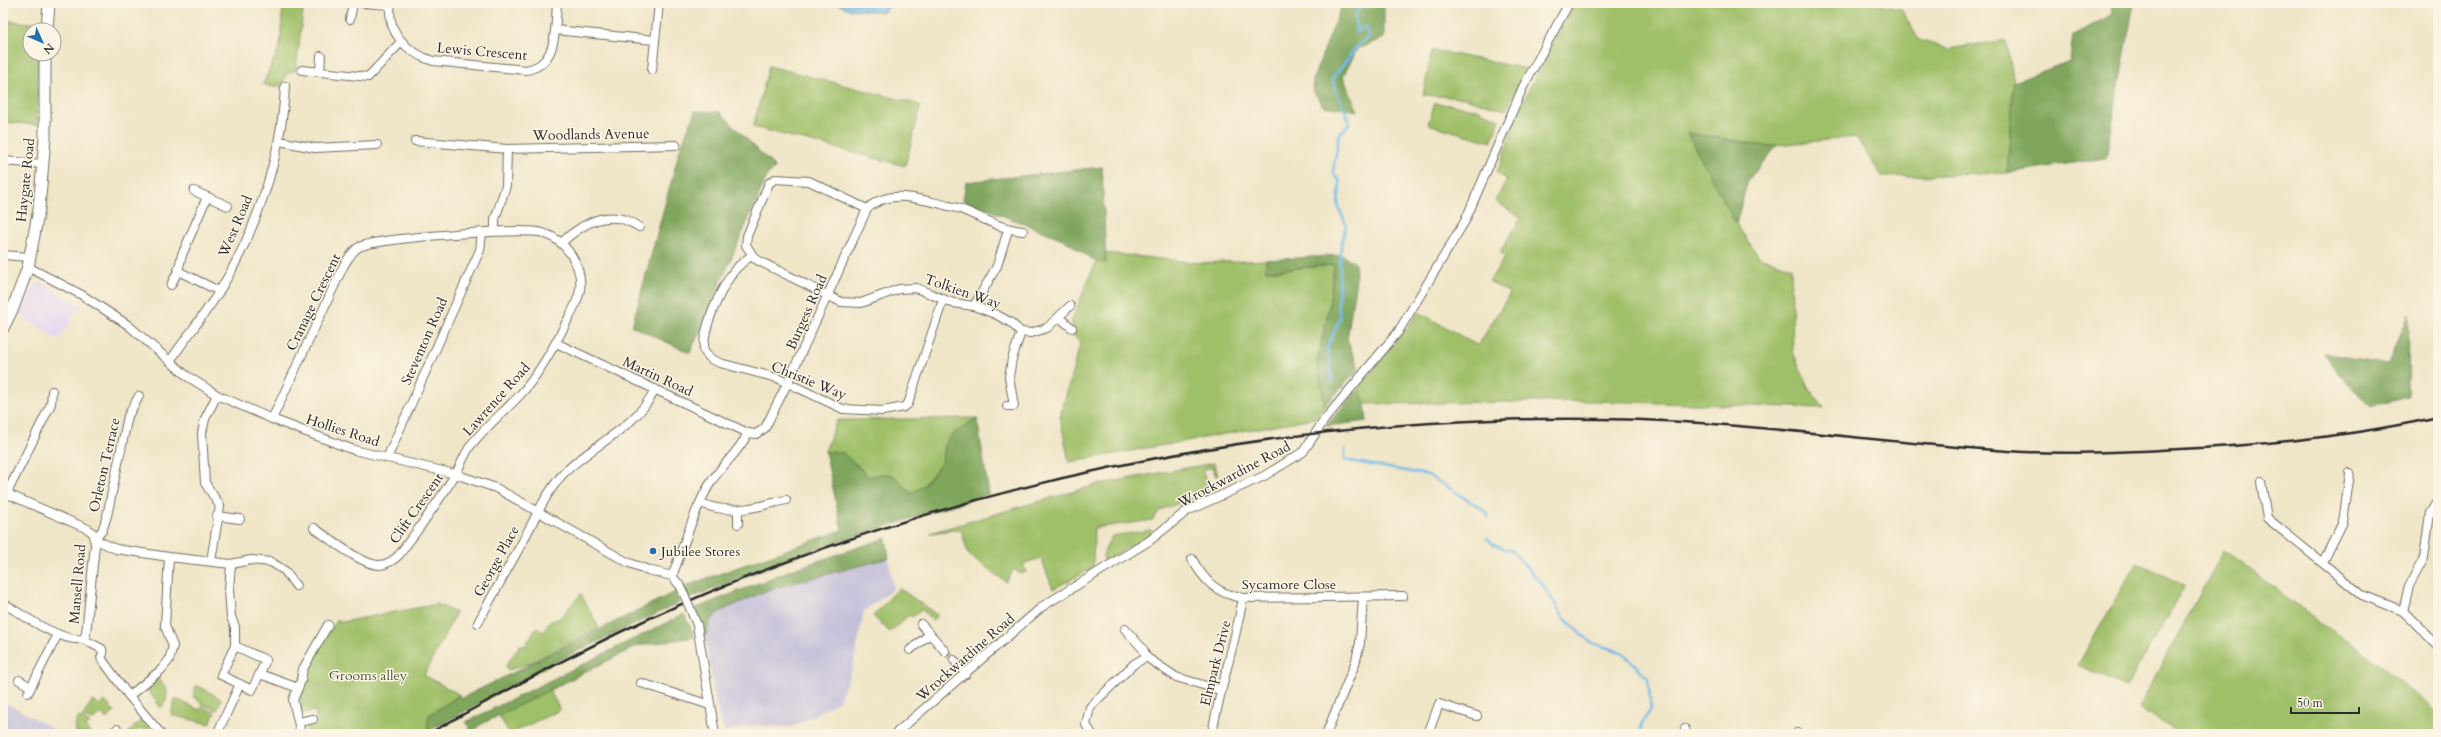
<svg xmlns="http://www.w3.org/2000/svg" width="2441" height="737" viewBox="0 0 2441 737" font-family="Cardo,serif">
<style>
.built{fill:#e2d4f3}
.industrial{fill:#c5c0da}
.green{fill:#9fbf68;stroke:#65754a}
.forest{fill:#7fa65c;stroke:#556844}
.water{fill:#72b9e9;stroke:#4e728a}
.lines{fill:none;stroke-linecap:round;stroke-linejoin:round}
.stream{stroke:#72b9e9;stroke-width:2.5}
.street-tunnel{stroke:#c8c0a8;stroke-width:8;stroke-dasharray:8 4;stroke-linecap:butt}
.street-casing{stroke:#706c62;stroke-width:10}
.secondary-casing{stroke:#706c62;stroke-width:13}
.street{stroke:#fff;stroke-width:8}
.secondary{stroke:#fff;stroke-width:11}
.rail{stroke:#2b2b2b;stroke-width:2.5}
.street-bridge-casing{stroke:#706c62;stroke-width:10;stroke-linecap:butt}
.street-bridge{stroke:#fff;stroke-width:8}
.poi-dot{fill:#1f6fb2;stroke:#fcf5e5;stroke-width:1.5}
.labels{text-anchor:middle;stroke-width:3;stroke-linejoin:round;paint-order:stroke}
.street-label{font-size:14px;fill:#2b2b2b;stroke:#fcf5e5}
.poi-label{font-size:14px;fill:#2b2b2b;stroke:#fcf5e5;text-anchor:start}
.park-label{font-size:14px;fill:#4e573d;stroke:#fcf5e5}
</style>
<rect width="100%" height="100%" fill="#fcf5e5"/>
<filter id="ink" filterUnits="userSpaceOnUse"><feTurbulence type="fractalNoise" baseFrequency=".025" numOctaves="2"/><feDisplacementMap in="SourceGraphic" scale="8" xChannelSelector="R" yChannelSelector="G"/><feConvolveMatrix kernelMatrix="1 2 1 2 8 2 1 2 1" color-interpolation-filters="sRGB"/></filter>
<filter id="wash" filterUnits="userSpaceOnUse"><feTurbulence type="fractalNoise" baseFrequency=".012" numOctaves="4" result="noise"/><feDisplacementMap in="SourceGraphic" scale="16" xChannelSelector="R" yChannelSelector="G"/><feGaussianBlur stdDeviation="0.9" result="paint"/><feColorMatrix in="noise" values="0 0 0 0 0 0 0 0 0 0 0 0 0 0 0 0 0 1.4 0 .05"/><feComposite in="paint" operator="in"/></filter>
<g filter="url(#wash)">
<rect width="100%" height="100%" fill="#efe5c7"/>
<path class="built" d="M40 282 81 305 58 340 19 313 30 290Z"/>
<g class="industrial">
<path d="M889 558 893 589 864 611 853 667 838 702 792 727 755 725 724 732 716 705 705 636 710 622 717 613 768 590Z"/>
<path d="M3 701 53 729 48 734H3Z"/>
</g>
<g class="green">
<path d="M283 3H304L296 70 286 74 282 85 272 87 263 84 280 46Z"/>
<path d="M1574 3H1867L1901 9 1919 40 1948 49 2006 40 2014 82 2007 173 1882 177 1856 137 1767 146 1688 133 1736 224 1759 257 1791 267 1793 352 1808 387 1824 408 1594 401 1365 404 1359 388 1419 312 1478 346 1510 293 1489 281 1505 257 1500 252 1521 218 1495 201 1507 180 1497 172 1502 160 1516 115Z"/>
<path d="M3 20 39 24V30H30V54H38L37 125 3 122Z"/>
<path d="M1432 50 1527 69 1506 110 1464 98 1423 95Z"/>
<path d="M769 66 921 105 905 166 753 127Z"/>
<path d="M1435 103 1476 109 1500 119 1491 142 1428 124Z"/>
<path d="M1106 253 1200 263 1266 260 1267 271 1334 265 1329 307 1317 363 1325 405 1315 418 1069 462 1060 417 1080 344 1073 334 1072 319 1096 262 1106 263Z"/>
<path d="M977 418 945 445 943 462 923 486 910 494C895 475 894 470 869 477L855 463 825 451 837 420Z"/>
<path d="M1214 463 1218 475 1216 476 1212 467 1202 470 1210 492 1160 510 1153 520 1094 528 1093 568 1053 589 1041 558 1023 564 1026 572 1020 574 1014 569 1006 582 968 554 961 529 930 533 1099 484Z"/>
<path d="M1151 530V535L1104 561 1103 554 1112 536Z"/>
<path d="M2224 550 2325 626 2355 645 2438 713V734H2181L2138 708Z"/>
<path d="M2137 562 2185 586 2126 687 2078 665Z"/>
<path d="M899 588 937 615H938L932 620 921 609 912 617 909 615 890 632 873 616Z"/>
<path d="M581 594 599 628 530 663 508 670 506 666 520 645 525 646 536 628 544 632 549 622 560 618Z"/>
<path d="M437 604 456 613 424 675 460 695 429 715 427 732 423 734H368L361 730 349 734H307L306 727 318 724 315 711 302 713C295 677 319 648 338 619L342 622Z"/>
<path d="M158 678 167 690 166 701 161 708 146 688Z"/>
<path d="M196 685 221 699 217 710 201 704 202 702 193 697Z"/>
<path d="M549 689 560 710 509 734 499 715Z"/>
<path d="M175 700H178L200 710 202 707 215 712 210 724 171 715Z"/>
<path d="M92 701 100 705 105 701 115 712 106 719 102 713 93 720 82 717Z"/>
<path d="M79 717 90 723 85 727 91 734 76 733 75 725Z"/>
<path d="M142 719 154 734H146L147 729H138L137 734H127Z"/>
</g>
<g class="forest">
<path d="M1341 3H1384V38L1357 49 1343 77 1358 111 1323 106 1314 92 1313 79 1341 7Z"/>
<path d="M2111 3H2134L2106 158 2007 173 2014 82 2070 61 2073 35 2112 15Z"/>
<path d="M695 111 720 112 776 168 768 174 690 353 632 326 680 149Z"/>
<path d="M1687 133 1767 146 1778 145 1748 180 1736 224Z"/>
<path d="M1102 167 1106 263 1096 262 1063 239 963 200 966 182Z"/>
<path d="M1342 255 1355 263 1356 279 1347 339 1359 369 1325 405 1317 363 1329 307 1334 265 1266 271V260Z"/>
<path d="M2409 314 2408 397 2371 406 2344 380 2323 353 2388 364Z"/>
<path d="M1359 388 1365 404 1367 421 1326 426Z"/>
<path d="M977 418 989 494 815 549 688 599 683 588 688 585 842 530 825 451 843 453 869 477C894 470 895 475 911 494L923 486 942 462 945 445 950 436Z"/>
<path d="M886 538 889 558 768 590 717 613 710 622 705 636H703L694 609 791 570Z"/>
<path d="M677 591 679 603 551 664 427 732 429 715 460 695 462 698Z"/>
<path d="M684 614 695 637 637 646 478 726 474 734H468L471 731 466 722Z"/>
</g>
<path class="water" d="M835 3H895L883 12 849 9Z"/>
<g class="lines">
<g class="stream">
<path d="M1333 383 1327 348 1340 318 1338 304 1341 246 1346 225 1338 205 1340 182 1333 172 1339 135 1350 123 1332 79 1355 49 1369 36 1365 27 1356 32 1355 14 1364 3"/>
<path d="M1345 449V460L1428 475 1487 512 1488 517"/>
<path d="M1487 538 1494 545 1512 551 1543 585 1564 618 1590 642 1623 653 1648 678 1651 709 1641 725V734"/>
</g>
</g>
</g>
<g filter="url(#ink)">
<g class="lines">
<path class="street-tunnel" d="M945 651 954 660"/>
<defs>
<g id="street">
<path d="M362 3 391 5"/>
<path d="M391 3C385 32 408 53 433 61L526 70C558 65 555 29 557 3"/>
<path d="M350 19 353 3"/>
<path d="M555 30 654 40"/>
<path d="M302 70 368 77 401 42"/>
<path d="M652 70 659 3"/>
<path d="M320 71 321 56"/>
<path d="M279 141 315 148 377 145"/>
<path d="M415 141 507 149 676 145"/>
<path d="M3 161 44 164"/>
<path d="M194 191 228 206"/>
<path d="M207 197 182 255 178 271 219 291"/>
<path d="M867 209 809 181 775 179 769 183 747 236 746 245 755 259 841 302 861 303 899 289 916 288 953 303 974 306 995 314 1010 322 1021 332 1031 333 1047 328 1070 306"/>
<path d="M495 231V219L506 186 507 149"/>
<path d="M561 243C584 222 610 207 639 227"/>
<path d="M3 255 30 257"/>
<path d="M751 256C744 261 736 267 731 275 719 293 702 330 704 351L711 359 720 363 777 378 843 409 883 411 904 407 908 404 943 300"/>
<path d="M28 267 82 295 128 325 187 376 217 395 272 419 354 450 455 474 496 488 627 562 648 570 672 576 681 587"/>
<path d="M171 285 178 271"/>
<path d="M974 306 997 266 1008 230"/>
<path d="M1060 318 1072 328"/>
<path d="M556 343 748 433 756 434 765 428 787 384 867 209C889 188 919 199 945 205 951 207 957 207 963 210 983 218 1000 229 1023 231"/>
<path d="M170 361C186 338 204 315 219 292 256 232 282 156 285 86"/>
<path d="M139 396 128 416 107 516 102 531 94 539 116 549 169 557 231 564 251 560 271 562 285 571 296 586"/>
<path d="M1007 406H1014L1009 377 1012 359 1021 332"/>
<path d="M272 419 344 265C348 259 352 251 359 247 374 238 526 227 543 233 566 240 583 266 580 290 578 302 571 313 566 323 553 349 539 374 520 395 504 412 485 427 471 445 464 455 461 465 455 475 438 502 419 529 399 555 394 560 388 564 380 565 363 566 329 538 314 528"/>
<path d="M387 458 480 250 482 233"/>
<path d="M2261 482 2267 518 2362 595 2403 611 2438 646"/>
<path d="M3 492 88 529 94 534 95 545 86 634 83 639"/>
<path d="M7 493 51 404 52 391"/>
<path d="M701 503C730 516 756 507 786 500"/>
<path d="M738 511V524"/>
<path d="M217 516 240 519"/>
<path d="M1192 559C1205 582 1217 594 1243 598L1403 596"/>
<path d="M211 561 220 506 205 483 202 433 205 419 217 395"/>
<path d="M2323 562 2343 522 2350 473"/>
<path d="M231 564 229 589 231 617 235 627V646"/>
<path d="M672 576C685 544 693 511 711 482 722 465 739 452 748 433"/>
<path d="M3 603C21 614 62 643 83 639"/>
<path d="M2403 611 2409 586 2424 558 2430 513 2438 500"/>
<path d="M478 623C492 596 507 570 522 543 534 520 545 495 562 475 591 445 637 428 655 389"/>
<path d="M921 624 945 651"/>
<path d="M697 625 715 734"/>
<path d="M1125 629 1143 649 1146 657"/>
<path d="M83 639 102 649 103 654 101 658 129 696 161 734"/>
<path d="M235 646 266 660 252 690 221 675Z"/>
<path d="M910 650 930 634"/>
<path d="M954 660 966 674"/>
<path d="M260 674 298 688"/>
<path d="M19 680 31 687"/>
<path d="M641 683 710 705"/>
<path d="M28 693 58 634"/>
<path d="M129 696 161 670 169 660 173 646 165 626 169 557"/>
<path d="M299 722 313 719"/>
<path d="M1685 729 1687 734"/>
<path d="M1797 733V734"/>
<path d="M111 734 117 729 121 734"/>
<path d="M217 734 240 684"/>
<path d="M301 734 293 700 301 681 303 669 328 625"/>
<path d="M895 734 1043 606 1149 541 1187 511 1264 476 1303 452 1325 419 1398 332 1465 221 1523 87 1569 3"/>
<path d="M1092 734 1086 725 1090 707 1134 664 1146 657 1176 677 1220 690"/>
<path d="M1212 734C1220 688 1235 644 1243 598"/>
<path d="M1326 734 1355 664 1360 643 1363 597"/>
<path d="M1428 734 1439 704 1477 716"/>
</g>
<g id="secondary">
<path d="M47 30 49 3"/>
<path d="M3 328 13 308 28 267 39 209 45 138V54"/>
</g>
</defs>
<use href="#street" class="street-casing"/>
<use href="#secondary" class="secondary-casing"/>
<use href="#street" class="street"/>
<use href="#secondary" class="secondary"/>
<path class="rail" d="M428 734C501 693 574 653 650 618 945 485 1274 414 1599 419 1742 420 1882 444 2024 452 2077 454 2128 452 2180 449 2267 445 2353 436 2438 417"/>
<defs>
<path id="street-bridge" d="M681 587 697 625"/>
</defs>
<use href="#street-bridge" class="street-bridge-casing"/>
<use href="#street-bridge" class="street-bridge"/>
</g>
</g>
<circle class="poi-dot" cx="653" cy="551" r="4"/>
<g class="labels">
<g class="street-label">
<text transform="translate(482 51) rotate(5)" y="5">Lewis Crescent</text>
<text transform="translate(591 134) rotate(-1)" y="5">Woodlands Avenue</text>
<text transform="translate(25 180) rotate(-84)" y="5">Haygate Road</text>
<text transform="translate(235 226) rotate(-67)" y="5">West Road</text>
<text transform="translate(963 291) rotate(19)" y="5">Tolkien Way</text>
<text transform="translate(313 302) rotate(-64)" y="5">Cranage Crescent</text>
<text transform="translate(806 312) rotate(-66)" y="5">Burgess Road</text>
<text transform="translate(424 341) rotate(-66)" y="5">Steventon Road</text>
<text transform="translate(658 376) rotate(25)" y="5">Martin Road</text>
<text transform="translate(809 380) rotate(22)" y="5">Christie Way</text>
<text transform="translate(496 399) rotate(-48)" y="5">Lawrence Road</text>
<text transform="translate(343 430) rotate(18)" y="5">Hollies Road</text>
<text transform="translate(104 465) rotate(-77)" y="5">Orleton Terrace</text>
<text transform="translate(1234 474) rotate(-28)" y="5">Wrockwardine Road</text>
<text transform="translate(416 508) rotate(-55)" y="5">Clift Crescent</text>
<text transform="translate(496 561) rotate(-61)" y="5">George Place</text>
<text transform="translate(77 584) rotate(-85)" y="5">Mansell Road</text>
<text x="1289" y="589">Sycamore Close</text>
<text transform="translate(965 657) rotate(-41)" y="5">Wrockwardine Road</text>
<text transform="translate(1215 663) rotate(-76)" y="5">Elmpark Drive</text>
</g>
<g class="poi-label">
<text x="661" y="556">Jubilee Stores</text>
</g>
<g class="park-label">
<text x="368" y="680">Grooms alley</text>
</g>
</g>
<rect width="2441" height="737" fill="none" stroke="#fcf5e5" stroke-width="16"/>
<g transform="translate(42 42) rotate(135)"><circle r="19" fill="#fcf5e5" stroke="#a8a49b"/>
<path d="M0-3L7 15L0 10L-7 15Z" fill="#1f6fb2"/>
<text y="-6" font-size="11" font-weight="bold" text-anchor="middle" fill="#2b2b2b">N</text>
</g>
<path d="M2291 707v6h68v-6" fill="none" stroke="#2b2b2b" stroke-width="2"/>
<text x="2297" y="707" font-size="12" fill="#2b2b2b" stroke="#fcf5e5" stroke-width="3" paint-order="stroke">50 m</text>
</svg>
